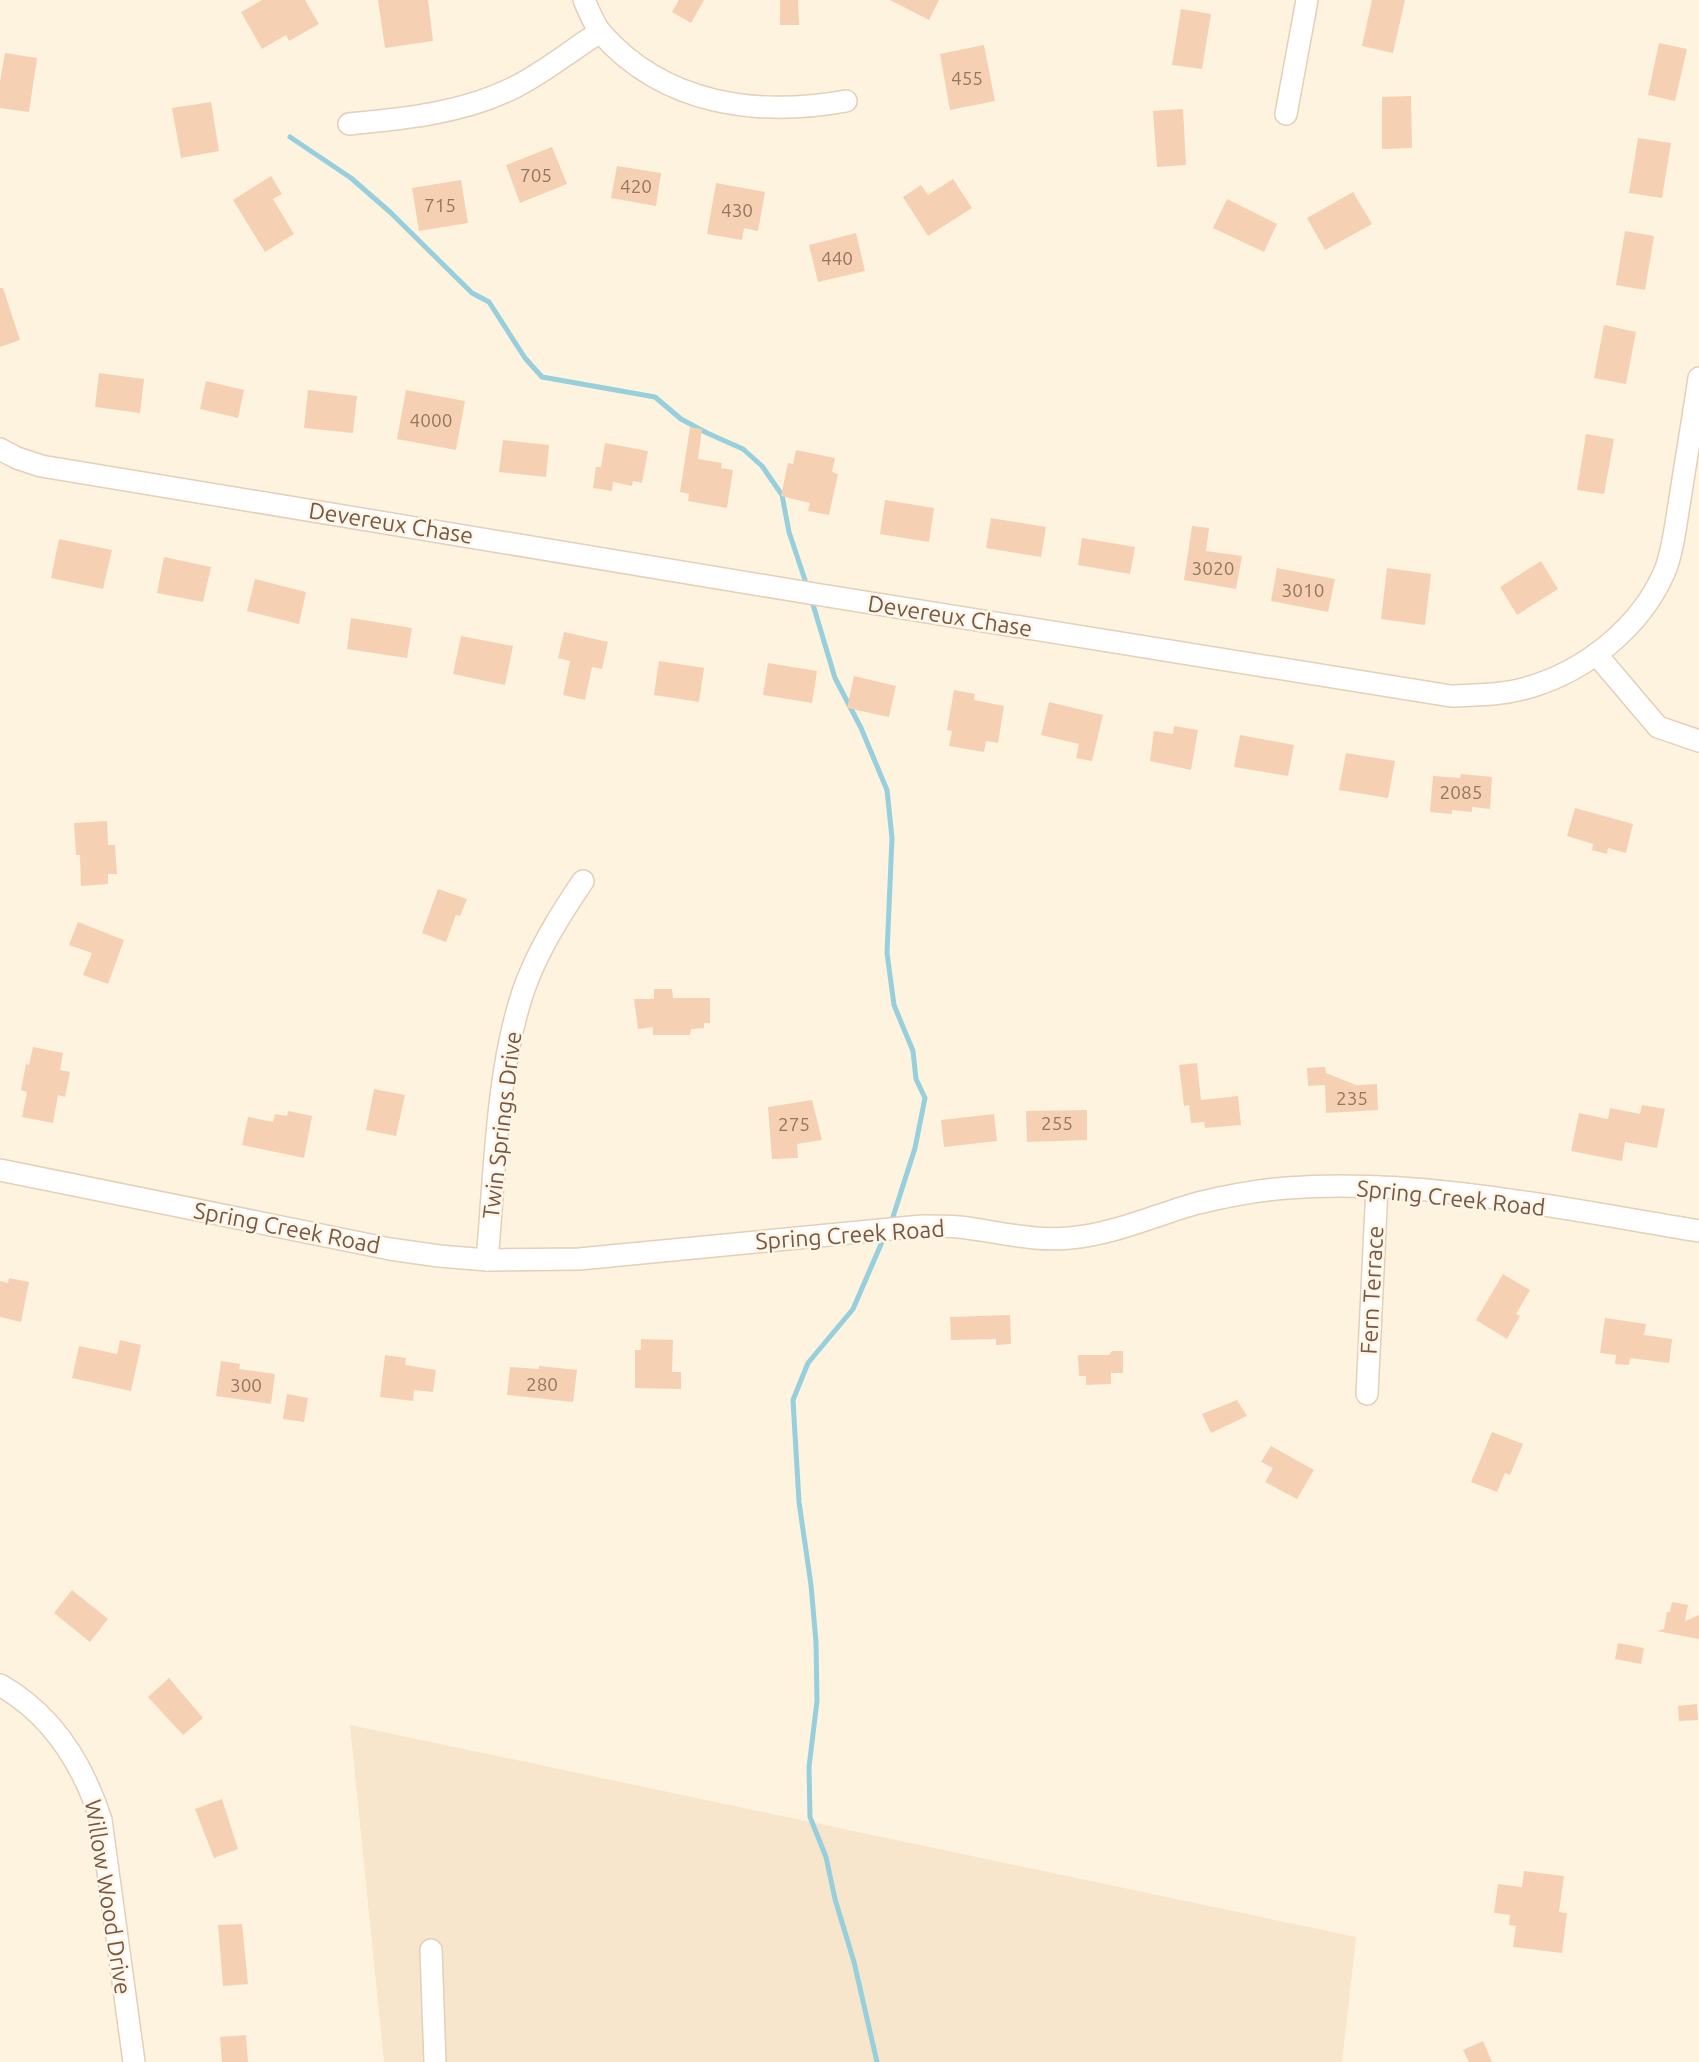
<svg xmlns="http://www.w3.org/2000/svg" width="1699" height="2062" viewBox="0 0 1699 2062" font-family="Ubuntu,sans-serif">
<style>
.residential{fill:#f7e5cc}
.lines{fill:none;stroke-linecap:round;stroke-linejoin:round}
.stream{stroke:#97cfdc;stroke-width:5}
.building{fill:#f6d0b3}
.minor-casing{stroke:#e3cfba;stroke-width:24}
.minor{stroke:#fff;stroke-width:21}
.labels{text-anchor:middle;stroke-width:5;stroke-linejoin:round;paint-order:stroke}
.number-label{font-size:19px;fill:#967660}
.street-label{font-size:23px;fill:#765844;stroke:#fff6e7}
</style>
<rect width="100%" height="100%" fill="#fef3de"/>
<path class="residential" d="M350 1725 1356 1937 1342 2062H384Z"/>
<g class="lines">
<g class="stream">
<path d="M290 137 351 178 390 212 472 293 489 302 525 358 542 377 655 397 681 419 707 433 743 449 762 466 782 495 789 532 808 589"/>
<path d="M811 598 835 678 861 728 887 790 892 838 887 953 894 1005 913 1051 916 1079 925 1098 915 1148 891 1223"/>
<path d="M877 2062 854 1962 835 1899 826 1857 810 1817 809 1767 817 1701 816 1642 811 1585 799 1502 793 1400 808 1363 853 1309 885 1235"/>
</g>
</g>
<g class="building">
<path d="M262 0H305L319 24 289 41 286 35 262 49 241 12Z"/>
<path d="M378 0H428L433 41 385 48Z"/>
<path d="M679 0H704L691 23 672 12Z"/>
<path d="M780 0H798L799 25H780Z"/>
<path d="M890 0H939L929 20Z"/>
<path d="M1372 0H1405L1393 53 1362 46Z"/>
<path d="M1181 9 1211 14 1202 69 1172 65Z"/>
<path d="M1659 43 1687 49 1675 101 1648 95Z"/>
<path d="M984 45 995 101 950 110 940 54Z"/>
<path d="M5 53 37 58 29 112 0 108V82Z"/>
<path d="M1411 96 1412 148 1382 149V97Z"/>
<path d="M211 102 219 151 181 158 172 108Z"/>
<path d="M1183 109 1186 165 1157 167 1153 111Z"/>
<path d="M1638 138 1671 143 1662 198 1629 193Z"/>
<path d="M552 147 567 184 520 203 506 165Z"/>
<path d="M617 166 661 173 656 206 611 198Z"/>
<path d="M271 176 282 194 273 199 294 234 265 252 233 200Z"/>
<path d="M953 179 972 208 928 236 903 197 921 185 928 195Z"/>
<path d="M461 180 468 223 419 231 412 188Z"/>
<path d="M716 183 765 192 758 231 744 228 742 240 707 234Z"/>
<path d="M1353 192 1372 224 1325 250 1307 218Z"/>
<path d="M1227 199 1277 224 1264 252 1213 228Z"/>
<path d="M1625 231 1654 236 1645 290 1616 285Z"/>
<path d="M856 233 865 271 818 282 809 245Z"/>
<path d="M0 288H3L20 340 0 347Z"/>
<path d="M1604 325 1636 332 1626 384 1594 378Z"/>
<path d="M99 373 144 379 140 413 95 407Z"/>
<path d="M206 381 244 390 238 418 200 409Z"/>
<path d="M308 390 357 396 353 433 304 428Z"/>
<path d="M406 390 465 401 456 450 397 439Z"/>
<path d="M690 427 702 429 698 459 722 463 721 468 733 470 727 508 688 501 689 494 680 492Z"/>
<path d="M1586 434 1614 439 1604 494 1577 490Z"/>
<path d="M503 440 549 445 546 477 499 472Z"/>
<path d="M605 443 648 451 642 483 633 481 632 486 613 482 612 491 593 488 596 467H601Z"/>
<path d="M796 450 835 458 832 472 838 474 829 515 808 511 810 503 781 496 788 463 793 464Z"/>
<path d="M885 500 934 508 929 542 880 534Z"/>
<path d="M991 518 1046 527 1041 557 986 548Z"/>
<path d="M1192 526 1209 528 1206 551 1242 556 1236 589 1184 580Z"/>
<path d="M1082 538 1135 547 1130 574 1078 565Z"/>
<path d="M59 539 112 550 103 589 51 578Z"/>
<path d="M164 557 211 567 203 602 157 593Z"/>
<path d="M1541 561 1558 589 1517 615 1500 587Z"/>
<path d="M1277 568 1335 579 1328 612 1271 601Z"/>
<path d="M1387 568 1431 574 1425 625 1381 619Z"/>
<path d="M255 579 306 592 299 624 247 611Z"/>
<path d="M351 618 412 628 407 658 347 649Z"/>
<path d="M564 632 608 642 602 669 592 667 585 700 563 695 570 661 558 658Z"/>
<path d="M461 636 513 646 505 685 453 674Z"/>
<path d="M659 661 704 668 699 702 654 695Z"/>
<path d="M768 663 817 671 812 703 763 695Z"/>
<path d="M854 676 896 686 889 717 847 708Z"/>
<path d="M954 690 975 694 974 700 1004 706 998 743 986 741 984 752 949 746 952 731 947 730Z"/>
<path d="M1049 702 1103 715 1092 761 1076 758 1079 744 1041 735Z"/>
<path d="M1174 726 1198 730 1191 770 1150 761 1154 731 1173 734Z"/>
<path d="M1240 735 1294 745 1288 776 1234 767Z"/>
<path d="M1346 753 1395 761 1388 798 1339 790Z"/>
<path d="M1461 774 1492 777 1490 809 1472 807V812L1452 810V814L1430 812 1433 776 1460 778Z"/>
<path d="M1575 808 1633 824 1626 853 1608 848 1607 854 1592 850 1593 844 1567 836Z"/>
<path d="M107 821 108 845H115L117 874H108V884L81 886 80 855H76L74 823Z"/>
<path d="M438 889 467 899 460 916 456 915 446 942 422 933Z"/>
<path d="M78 922 124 940 108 984 83 975 92 953 69 945Z"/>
<path d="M654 989H672L673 998H710V1023H704V1028L691 1029 690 1035H653V1027L638 1029 634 999H654Z"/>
<path d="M33 1047 63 1053 60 1070 70 1072 65 1097 58 1095 53 1123 22 1117 27 1092 21 1090 26 1064 29 1065Z"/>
<path d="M1197 1063 1201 1100 1238 1096 1241 1125 1205 1128 1204 1122 1191 1123 1189 1105 1184 1106 1179 1065Z"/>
<path d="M1325 1067 1326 1073 1356 1085 1343 1086 1377 1084 1378 1110 1326 1113 1325 1085 1308 1086 1307 1068Z"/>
<path d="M374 1089 405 1095 396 1136 366 1130Z"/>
<path d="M812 1100 822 1140 797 1144 798 1158 772 1159 768 1107Z"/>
<path d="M1642 1105 1665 1109 1657 1148 1625 1142 1622 1161 1571 1151 1579 1113 1608 1119 1610 1108 1640 1114Z"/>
<path d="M1087 1110V1140L1027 1142 1026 1111Z"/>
<path d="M288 1111 312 1116 304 1158 242 1145 248 1117 273 1122 275 1114 287 1116Z"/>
<path d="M994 1114 997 1141 944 1147 941 1120Z"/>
<path d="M1503 1274 1530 1290 1516 1314 1520 1316 1507 1339 1476 1320Z"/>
<path d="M9 1278 29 1282 21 1322 0 1317V1281L8 1283Z"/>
<path d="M1010 1315 1011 1344 996 1345V1339L951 1340 950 1317Z"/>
<path d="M1605 1318 1646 1324 1644 1335 1672 1339 1669 1363 1630 1358 1629 1365 1615 1364 1616 1355 1600 1353Z"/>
<path d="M641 1339 673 1340 672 1372H681V1389L635 1388V1350H641Z"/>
<path d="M120 1340 141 1345 131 1391 72 1378 79 1346 117 1354Z"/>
<path d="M1112 1351H1123V1373H1111V1384L1086 1385V1376H1079L1078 1355H1109Z"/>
<path d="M385 1355 406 1358 405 1365 436 1370 433 1392 414 1390 413 1401 380 1397Z"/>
<path d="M221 1361 240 1364 239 1369 275 1374 271 1404 216 1396Z"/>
<path d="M539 1366 577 1370 573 1402 507 1395 510 1367 539 1369Z"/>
<path d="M287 1394 308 1398 304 1422 283 1419Z"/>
<path d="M1237 1400 1247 1416 1211 1433 1202 1414Z"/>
<path d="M1492 1432 1523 1444 1510 1475 1505 1473 1497 1492 1471 1482Z"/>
<path d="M1271 1446 1314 1470 1297 1499 1265 1482 1273 1468 1261 1462Z"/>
<path d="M72 1590 108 1619 90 1642 54 1613Z"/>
<path d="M1672 1602 1688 1605 1685 1621 1699 1615V1639L1657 1631 1664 1629 1667 1612H1670Z"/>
<path d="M1618 1643 1644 1648 1641 1664 1615 1659Z"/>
<path d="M169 1678 203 1718 183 1735 148 1697Z"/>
<path d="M1697 1704 1698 1720 1679 1721 1678 1706Z"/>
<path d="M222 1799 238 1849 214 1858 195 1809Z"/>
<path d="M1524 1871 1564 1876 1559 1912 1567 1913 1562 1953 1513 1947 1516 1926 1509 1925 1510 1915 1494 1913 1498 1884 1522 1887Z"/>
<path d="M242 1924 248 1984 223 1986 218 1925Z"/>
<path d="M246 2035 248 2062H222L220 2037Z"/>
<path d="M1483 2041 1492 2062H1469L1463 2050Z"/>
</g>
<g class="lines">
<defs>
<g id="minor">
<path d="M584 0C589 11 594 25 602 34 665 105 758 117 846 101"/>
<path d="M1286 114 1307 0"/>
<path d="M349 124C403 119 463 113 513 88 544 73 571 50 600 32"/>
<path d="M0 449 17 458 41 466 809 593 1451 696C1478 695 1504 695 1530 687 1587 670 1640 627 1664 573 1673 553 1676 521 1680 499 1686 459 1693 419 1699 378"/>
<path d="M1596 654 1658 727 1699 741"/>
<path d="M0 1170 390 1249 439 1256 487 1260 579 1259 922 1226C934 1226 947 1226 959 1227 996 1231 1033 1242 1070 1238 1115 1234 1155 1215 1198 1203 1227 1196 1257 1190 1287 1188 1425 1178 1563 1209 1699 1231"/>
<path d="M487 1260C495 1174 496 1070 524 989 538 950 560 915 583 881"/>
<path d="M1367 1394 1377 1187"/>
<path d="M0 1685C53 1715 83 1764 101 1820L134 2062"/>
<path d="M431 1950 435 2062"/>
</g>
</defs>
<use href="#minor" class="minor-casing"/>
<use href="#minor" class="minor"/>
</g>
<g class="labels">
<g class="number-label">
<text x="967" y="85">455</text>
<text x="536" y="182">705</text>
<text x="636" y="193">420</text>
<text x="440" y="212">715</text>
<text x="737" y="217">430</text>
<text x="837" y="265">440</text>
<text x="431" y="427">4000</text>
<text x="1213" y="575">3020</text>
<text x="1303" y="597">3010</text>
<text x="1461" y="799">2085</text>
<text x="1352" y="1105">235</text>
<text x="1057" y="1130">255</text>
<text x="794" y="1131">275</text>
<text x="542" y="1391">280</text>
<text x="246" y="1392">300</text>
</g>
<g class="street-label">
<text transform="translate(391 523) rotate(9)" y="8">Devereux Chase</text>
<text transform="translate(950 616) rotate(9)" y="8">Devereux Chase</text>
<text transform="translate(502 1125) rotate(-83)" y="8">Twin Springs Drive</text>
<text transform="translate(1451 1198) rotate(6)" y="8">Spring Creek Road</text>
<text transform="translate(287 1228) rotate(11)" y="8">Spring Creek Road</text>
<text transform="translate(850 1235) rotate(-4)" y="8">Spring Creek Road</text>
<text transform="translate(1372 1290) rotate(-87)" y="8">Fern Terrace</text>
<text transform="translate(108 1897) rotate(81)" y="8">Willow Wood Drive</text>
</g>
</g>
</svg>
